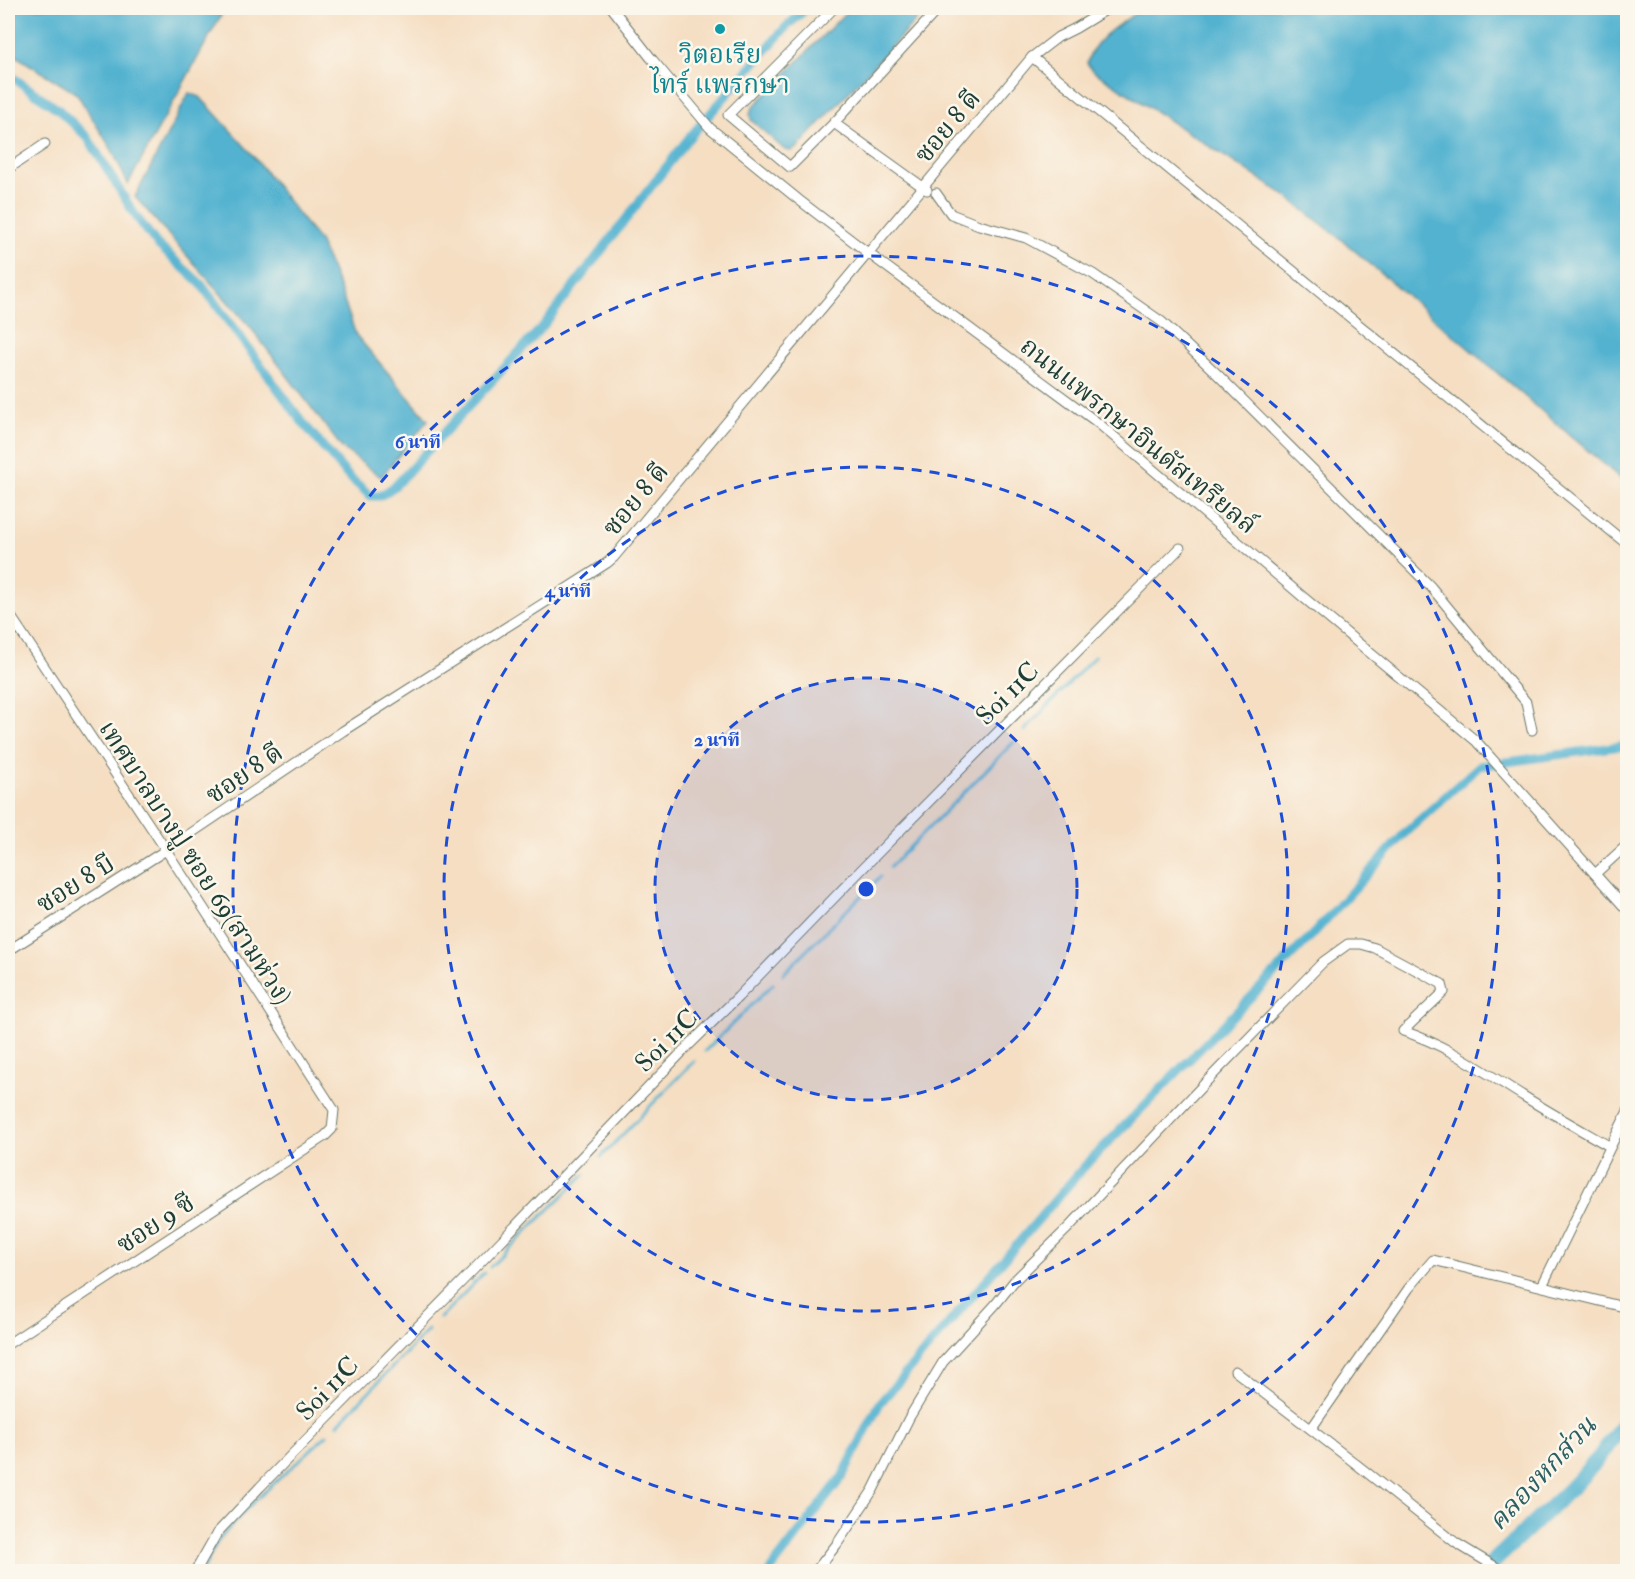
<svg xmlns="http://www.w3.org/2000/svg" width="1635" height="1579" viewBox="0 0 1635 1579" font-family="'IM FELL Double Pica','Noto Serif Thai',serif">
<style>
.water{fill:#52b2d0;stroke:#387882;stroke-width:1.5}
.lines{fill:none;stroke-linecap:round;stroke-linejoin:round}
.stream{stroke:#52b2d0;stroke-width:3}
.canal{stroke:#52b2d0;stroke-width:9}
.river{stroke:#52b2d0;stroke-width:16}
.minor-casing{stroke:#6a7566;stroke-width:11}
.minor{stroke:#fff;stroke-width:9}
.ring{fill:none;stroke:#1d4ed8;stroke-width:3;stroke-dasharray:10 8}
.culture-dot{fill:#0f9aa8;stroke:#fbf7ec;stroke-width:2}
.labels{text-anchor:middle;stroke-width:5;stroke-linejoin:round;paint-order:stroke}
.culture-label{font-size:26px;fill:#0d838f;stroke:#fbf7ec}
.street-label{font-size:26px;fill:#1f3d34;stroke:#fbf7ec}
.water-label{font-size:27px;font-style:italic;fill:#2e6063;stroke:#fbf7ec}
.centre{fill:#1d4ed8;stroke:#fbf7ec;stroke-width:3}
.ring-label{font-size:18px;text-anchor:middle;font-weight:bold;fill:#1d4ed8;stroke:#fbf7ec;stroke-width:5;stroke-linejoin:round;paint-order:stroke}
</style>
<rect width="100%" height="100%" fill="#fbf7ec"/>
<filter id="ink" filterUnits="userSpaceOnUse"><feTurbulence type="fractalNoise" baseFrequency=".0167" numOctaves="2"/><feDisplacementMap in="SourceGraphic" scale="12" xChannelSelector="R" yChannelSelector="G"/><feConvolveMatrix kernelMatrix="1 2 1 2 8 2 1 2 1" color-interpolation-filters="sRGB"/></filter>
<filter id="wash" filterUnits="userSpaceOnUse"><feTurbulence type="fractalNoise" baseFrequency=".008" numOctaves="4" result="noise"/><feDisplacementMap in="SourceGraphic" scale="24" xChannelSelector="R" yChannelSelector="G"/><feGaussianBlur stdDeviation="1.35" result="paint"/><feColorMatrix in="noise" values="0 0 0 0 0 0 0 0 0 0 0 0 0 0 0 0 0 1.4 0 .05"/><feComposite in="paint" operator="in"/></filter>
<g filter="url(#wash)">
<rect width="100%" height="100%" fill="#f5dec2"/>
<g class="water">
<path d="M8 8H225L128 184 112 150 77 94 8 51Z"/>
<path d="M850 8H924L923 13 797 148 792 151 785 150 751 120 750 113 753 107Z"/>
<path d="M1143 8H1627V484L1341 239 1283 194 1093 71 1087 63C1094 37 1122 23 1143 8Z"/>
<path d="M189 93 200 97 251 153 319 241 340 289 356 335 428 420 381 477 342 448 251 328 135 197Z"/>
</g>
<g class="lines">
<g class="stream">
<path d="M1024 731 1095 656"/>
<path d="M890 867 1014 742"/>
<path d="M783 974 880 877"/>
<path d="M705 1051 773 984"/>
<path d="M601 1157 694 1061"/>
<path d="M490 1267 584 1175"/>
<path d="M440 1318 484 1273"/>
<path d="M338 1424 428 1330"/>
<path d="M202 1572 217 1542 248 1507 327 1435"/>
</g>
<g class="canal">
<path d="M8 74 59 110 88 138 135 215 157 244 201 284 303 423 349 477 371 496H380L395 486 543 326 688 139 786 27 807 8"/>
<path d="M769 1572 842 1477 880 1403 1083 1168 1313 934 1405 833 1479 766 1628 745"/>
</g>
<path class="river" d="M1492 1563 1570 1489 1599 1458 1628 1417"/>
</g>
</g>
<g filter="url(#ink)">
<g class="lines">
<defs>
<g id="minor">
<path d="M612 8 651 58 710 128 799 200 868 253 1098 423 1303 597 1476 741 1628 911"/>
<path d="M834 8 728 115 790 167 834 123 939 8"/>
<path d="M1032 57 1628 545"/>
<path d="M834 123 927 190"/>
<path d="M8 169 45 144"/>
<path d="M936 193 951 214 979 225 1026 238 1093 274 1162 322 1215 372 1431 587 1526 702 1532 730"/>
<path d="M8 612 166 850 334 1110 332 1129 325 1136 8 1344"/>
<path d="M1595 874 1628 844"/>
<path d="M8 951 166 850 343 731 607 563 614 557 1032 57 1058 37 1076 28 1109 8"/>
<path d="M1542 1286 1628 1111"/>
<path d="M1235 1371 1351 1460 1456 1543 1504 1572"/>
<path d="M1311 1429 1409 1288 1433 1260 1628 1308"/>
<path d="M195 1572 217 1533 260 1487 479 1264 688 1046 738 997 862 869 1180 548"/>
<path d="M815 1572 837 1544 873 1490 909 1418 943 1362 995 1305 1015 1280 1068 1228 1205 1083 1323 962 1348 944H1361L1375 948 1442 984 1444 992 1403 1031C1447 1045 1486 1073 1525 1097 1552 1114 1581 1130 1609 1146"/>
</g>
</defs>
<use href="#minor" class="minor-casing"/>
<use href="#minor" class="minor"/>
</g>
</g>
<circle cx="866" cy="889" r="211" fill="#1d4ed8" fill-opacity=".12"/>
<g class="ring">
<circle cx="866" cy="889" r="211"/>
<circle cx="866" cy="889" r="422"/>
<circle cx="866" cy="889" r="633"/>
</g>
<circle class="culture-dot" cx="720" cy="29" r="6"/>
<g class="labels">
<g class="culture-label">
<text x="720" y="63">วิตอเรีย<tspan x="720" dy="30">ไทร์ แพรกษา</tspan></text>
</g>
<g class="street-label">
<text transform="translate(947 126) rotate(-50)" y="9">ซอย 8 ดี</text>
<text transform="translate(1139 435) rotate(39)" y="9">ถนนแพรกษาอินดัสเทรียลล์</text>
<text transform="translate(635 499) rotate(-50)" y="9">ซอย 8 ดี</text>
<text transform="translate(1007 693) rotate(-45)" y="9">Soi 11C</text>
<text transform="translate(244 773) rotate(-34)" y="9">ซอย 8 ดี</text>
<text transform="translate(196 862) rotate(57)" y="9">เทศบาลบางปู ซอย 69(สามห่วง)</text>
<text transform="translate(75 883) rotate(-32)" y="9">ซอย 8 บี</text>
<text transform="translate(666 1040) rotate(-45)" y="9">Soi 11C</text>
<text transform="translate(155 1223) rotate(-33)" y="9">ซอย 9 ซี</text>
<text transform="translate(327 1388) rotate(-46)" y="9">Soi 11C</text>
</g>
<g class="water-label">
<text transform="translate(1542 1473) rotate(-47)" y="9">คลองหกส่วน</text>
</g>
</g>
<circle cx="866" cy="889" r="9" class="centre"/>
<g class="ring-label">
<text x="418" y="448">6 นาที</text>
<text x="568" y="597">4 นาที</text>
<text x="717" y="746">2 นาที</text>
</g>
<rect width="1635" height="1579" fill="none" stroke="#fbf7ec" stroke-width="30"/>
</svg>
